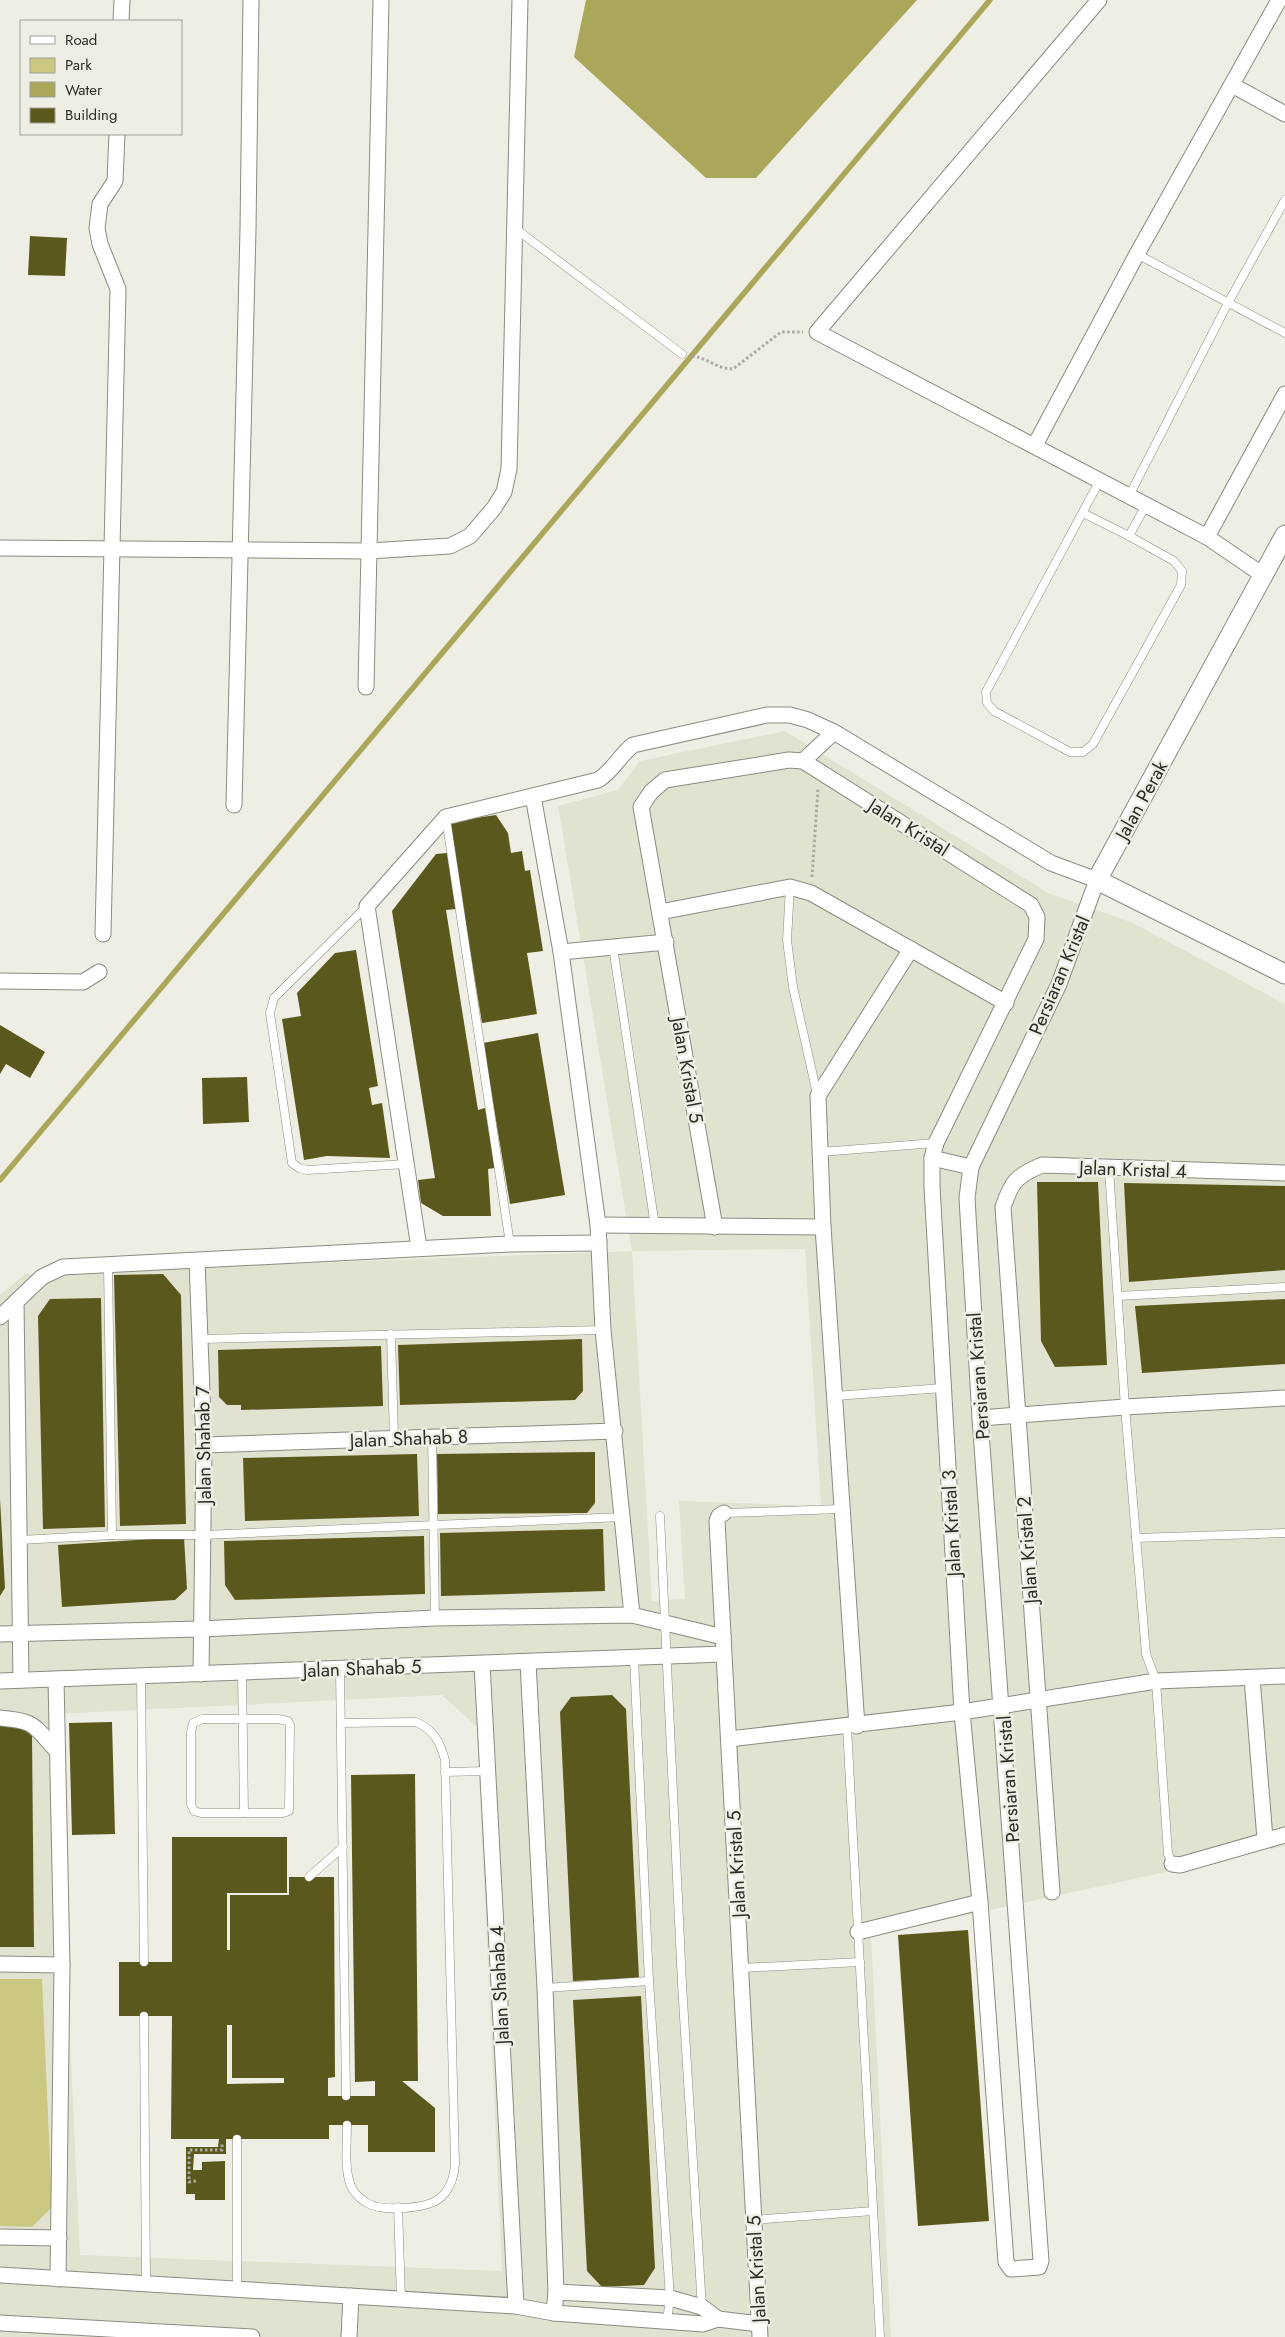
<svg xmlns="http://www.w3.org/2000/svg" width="1285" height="2337" viewBox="0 0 1285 2337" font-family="Jost,sans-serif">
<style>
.built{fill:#e2e2d1;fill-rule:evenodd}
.green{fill:#cac881}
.water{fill:#aaa75b}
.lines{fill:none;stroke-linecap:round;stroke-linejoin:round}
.stream{stroke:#aaa75b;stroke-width:5.5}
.building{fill:#5b581e;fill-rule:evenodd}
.service-casing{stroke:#8b8b81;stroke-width:9}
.minor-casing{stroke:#8b8b81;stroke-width:17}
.tertiary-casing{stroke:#8b8b81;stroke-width:21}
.path{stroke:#aaaaa2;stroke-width:3;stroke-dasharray:2.5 2.5;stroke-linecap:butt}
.service{stroke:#fff;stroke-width:8}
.minor{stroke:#fff;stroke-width:15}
.tertiary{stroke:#fff;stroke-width:19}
.labels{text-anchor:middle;stroke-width:5;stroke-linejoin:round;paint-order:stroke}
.street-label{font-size:19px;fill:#2c2c28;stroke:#eeeee4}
</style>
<rect width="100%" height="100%" fill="#eeeee4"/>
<path class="built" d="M785 731 1048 893 1131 922 1285 1004V1846L871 1936 891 2337H0V1295L25 1274 632 1251 558 806 618 790 640 761ZM805 1249 821 1506 679 1501 685 1599 652 1601 632 1251ZM442 1695 477 1727 502 2271 80 2255 55 1714Z"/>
<path class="green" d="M0 1979H42L52 2207 32 2227 0 2226Z"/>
<path class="water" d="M586 0H917L756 178H706L574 57Z"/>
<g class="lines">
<path class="stream" d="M0 1180 990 0"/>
</g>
<g class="building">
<path d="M30 236 67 238 65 276 28 275Z"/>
<path d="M496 815 508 833 511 853 522 851 525 871 530 870 543 951 527 953 537 1014 482 1023 449 822Z"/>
<path d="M447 853 456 909 446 910 478 1110 485 1108 495 1168 488 1169 491 1216H443L421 1203 418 1180 435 1178 392 911 436 854Z"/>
<path d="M356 950 378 1086 369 1088 372 1105 382 1103 390 1158 327 1156 304 1160 282 1019 301 1016 297 993 335 953Z"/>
<path d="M0 1025 45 1052 30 1078 6 1064 0 1074Z"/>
<path d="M538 1033 565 1195 510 1204 483 1043Z"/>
<path d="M247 1077 249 1122 203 1124 202 1078Z"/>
<path d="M1037 1182H1098L1107 1365 1055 1367 1041 1341Z"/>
<path d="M1124 1183 1285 1186V1270L1129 1282Z"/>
<path d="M163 1274 181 1295 186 1524 120 1526 114 1275Z"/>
<path d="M101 1298 105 1527 43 1529 38 1316 50 1299Z"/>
<path d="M1285 1299V1364L1142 1373 1135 1306Z"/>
<path d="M582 1339 583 1391 575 1400 400 1405 398 1345Z"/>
<path d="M381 1346 383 1406 241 1410V1405H227L219 1397 218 1350Z"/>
<path d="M595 1452V1503L587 1513 438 1514 437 1454Z"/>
<path d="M417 1454 419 1516 245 1521 243 1458Z"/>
<path d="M0 1499 5 1588 0 1596Z"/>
<path d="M603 1529 605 1591 441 1596 440 1533Z"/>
<path d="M424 1536 425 1594 235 1600 225 1585 224 1541Z"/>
<path d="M184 1537 187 1589 175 1600 62 1607 58 1545Z"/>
<path d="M612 1695 626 1709 639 1978 573 1981 560 1712 571 1697Z"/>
<path d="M112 1722 115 1834 72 1835 69 1723Z"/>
<path d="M18 1723 32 1736 34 1947H0V1724Z"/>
<path d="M415 1774 418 2081H402L435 2108V2152H368V2125H329V2139H226V2154H194L193 2170H202V2162L225 2161V2200H195V2194H186V2147H218L219 2139H171L172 2016H119V1962H172V1837H287V1893H227V1950H230V1895H289V1877H334L335 2077 328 2078V2096H375V2081L355 2082 351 1775ZM227 2025H232V2078H284V2083L227 2084Z"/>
<path d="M968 1930 989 2221 918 2226 898 1935Z"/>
<path d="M641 1996 655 2268 644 2285 602 2287 587 2271 573 2000Z"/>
</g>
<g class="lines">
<defs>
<g id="service">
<path d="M516 229 682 354"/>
<path d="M1137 254 1285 333"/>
<path d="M1100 480 986 692 987 703 994 711 1070 752H1083L1093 744 1181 585 1182 571 1174 561 1129 536 1146 505"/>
<path d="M1129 496 1228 303 1285 200"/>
<path d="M1083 513 1129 536"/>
<path d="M446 818 510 1244"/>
<path d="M790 887 787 940 793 987 817 1094"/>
<path d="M367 906 274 998 270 1013 292 1163 299 1168 307 1170 406 1164"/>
<path d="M613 947 655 1226"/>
<path d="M820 1152 936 1143"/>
<path d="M1109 1169 1125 1407 1146 1654 1156 1681 1168 1854 1172 1864"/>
<path d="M108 1265 112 1535"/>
<path d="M1118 1296 1285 1287"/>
<path d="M391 1334 394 1438"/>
<path d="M201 1339 603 1330"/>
<path d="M835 1396 943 1388"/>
<path d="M432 1437 435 1618"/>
<path d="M724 1513 841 1509"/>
<path d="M660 1516 682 1984 702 2308"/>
<path d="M1136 1538 1285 1533"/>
<path d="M20 1540 112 1535H204L622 1517"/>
<path d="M634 1658 649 1981 670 2298 667 2321"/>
<path d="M340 1669 346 2096"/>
<path d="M242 1672 244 1813"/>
<path d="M141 1676 144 1962"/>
<path d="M278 1719 288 1721 290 1725 289 1811 283 1813H201L194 1811 191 1804V1732L193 1723 202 1719Z"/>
<path d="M341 1723 416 1722C434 1730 440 1742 445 1760L455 2164C454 2177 451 2189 440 2198 427 2209 382 2212 367 2203 360 2199 354 2193 351 2186 344 2169 347 2144 347 2125"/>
<path d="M847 1727 880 2337"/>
<path d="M445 1772 487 1771"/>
<path d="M309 1877 343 1847"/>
<path d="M741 1968 860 1962"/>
<path d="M545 1988 649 1981"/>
<path d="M144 2016 146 2284"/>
<path d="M237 2139V2290"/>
<path d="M398 2207 401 2299"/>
<path d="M753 2220 873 2211"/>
</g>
<g id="minor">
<path d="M1099 0 817 332 1207 537 1263 575"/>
<path d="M121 21 122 0"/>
<path d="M1232 85 1285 114"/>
<path d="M1035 445 1137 254 1279 0"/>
<path d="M1207 537 1285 394"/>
<path d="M0 548 369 551 450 546 470 536 494 508 504 492 509 469 520 0"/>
<path d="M366 687 381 0"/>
<path d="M803 761 834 732"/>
<path d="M533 796 561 952 598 1225 603 1330 632 1615"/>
<path d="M234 805 248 229 251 0"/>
<path d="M660 912 790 887 811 893 1006 1003"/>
<path d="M103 934 118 289 100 244 97 228 100 204 115 181 117 134"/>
<path d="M561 952 666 942"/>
<path d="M0 981 83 982 99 972"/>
<path d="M932 1158 971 1167"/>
<path d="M598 1225 823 1227"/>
<path d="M419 1248 367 906 446 817 598 780C613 771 619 756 633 745L767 715H790L808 720 834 732 1051 863 1097 880 1059 984 971 1167 967 1198 980 1418 1041 2261 1039 2267 1011 2269 1006 2262 980 1902 962 1712 932 1187V1158L936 1143 1036 939 1037 917 1031 905 803 761 789 760 665 780 651 792 641 807 715 1227"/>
<path d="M197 1261 204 1445 201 1674"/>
<path d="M16 1302 21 1680"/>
<path d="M0 1317 42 1277 63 1267 510 1244 599 1243"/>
<path d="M980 1418 1125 1407 1285 1398"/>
<path d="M204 1445 615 1431"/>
<path d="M724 1513 719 1516 717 1521 760 2337"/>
<path d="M0 1634 200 1629 435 1618 632 1615 723 1637"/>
<path d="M528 1662 545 1988 556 2292 554 2313"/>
<path d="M482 1664 516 2306"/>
<path d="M1252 1678 1265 1839"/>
<path d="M56 1679 62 1965 58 2279"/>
<path d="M0 1681 723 1654"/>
<path d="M0 1718C36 1721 33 1725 57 1751"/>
<path d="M857 1726 823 1227 818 1096 911 949"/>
<path d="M729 1739 962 1712 1156 1681 1285 1676"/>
<path d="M1172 1864 1180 1865 1285 1835"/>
<path d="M1052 1892 1003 1207C1012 1181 1016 1176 1042 1165L1285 1173"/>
<path d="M858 1932 980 1902"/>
<path d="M0 1964 62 1965"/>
<path d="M0 2237 59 2238"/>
<path d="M0 2275 516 2306 554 2313 703 2324 718 2319 759 2324"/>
<path d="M556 2292 670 2298 702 2307 718 2319"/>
<path d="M0 2323 252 2337"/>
<path d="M349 2337 351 2296"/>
</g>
<path id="tertiary" d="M1285 535 1097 880 1285 974"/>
</defs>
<use href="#service" class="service-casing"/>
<use href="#minor" class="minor-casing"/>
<use href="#tertiary" class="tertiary-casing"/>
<g class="path">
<path d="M692 356C708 358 717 369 733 369L781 332H803"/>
<path d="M812 877 818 789"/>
<path d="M196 2181 189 2182V2150H222V2142"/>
</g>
<use href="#service" class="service"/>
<use href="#minor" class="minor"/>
<use href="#tertiary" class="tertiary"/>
</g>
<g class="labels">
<g class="street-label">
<text transform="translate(1141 800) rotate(-61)" y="7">Jalan Perak</text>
<text transform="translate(909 827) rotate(32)" y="7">Jalan Kristal</text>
<text transform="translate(1059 975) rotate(-67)" y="7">Persiaran Kristal</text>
<text transform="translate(688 1070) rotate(80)" y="7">Jalan Kristal 5</text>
<text transform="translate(1133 1169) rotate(2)" y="7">Jalan Kristal 4</text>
<text transform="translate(978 1376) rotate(-94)" y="7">Persiaran Kristal</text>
<text transform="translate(409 1438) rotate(-2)" y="7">Jalan Shahab 8</text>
<text transform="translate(203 1445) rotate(-91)" y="7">Jalan Shahab 7</text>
<text transform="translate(951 1523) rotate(-93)" y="7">Jalan Kristal 3</text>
<text transform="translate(1027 1550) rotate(-94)" y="7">Jalan Kristal 2</text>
<text transform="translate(362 1668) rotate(-2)" y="7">Jalan Shahab 5</text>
<text transform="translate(1008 1779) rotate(-94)" y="7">Persiaran Kristal</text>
<text transform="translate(736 1864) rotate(-93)" y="7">Jalan Kristal 5</text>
<text transform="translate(499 1985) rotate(-93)" y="7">Jalan Shahab 4</text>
<text transform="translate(756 2269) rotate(-93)" y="7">Jalan Kristal 5</text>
</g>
</g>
<rect x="20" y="20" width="162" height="115" fill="#eeeee4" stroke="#a0a099"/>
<rect x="30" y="36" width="25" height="8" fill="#ffffff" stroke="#a0a099"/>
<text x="65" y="45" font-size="15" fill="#2c2c28">Road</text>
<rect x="30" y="58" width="25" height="15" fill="#cac881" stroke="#a0a099"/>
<text x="65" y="70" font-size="15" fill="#2c2c28">Park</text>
<rect x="30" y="82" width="25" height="15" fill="#aaa75b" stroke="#a0a099"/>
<text x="65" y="95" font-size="15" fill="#2c2c28">Water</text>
<rect x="30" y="108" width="25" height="15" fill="#5b581e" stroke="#a0a099"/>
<text x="65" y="120" font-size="15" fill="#2c2c28">Building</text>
</svg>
